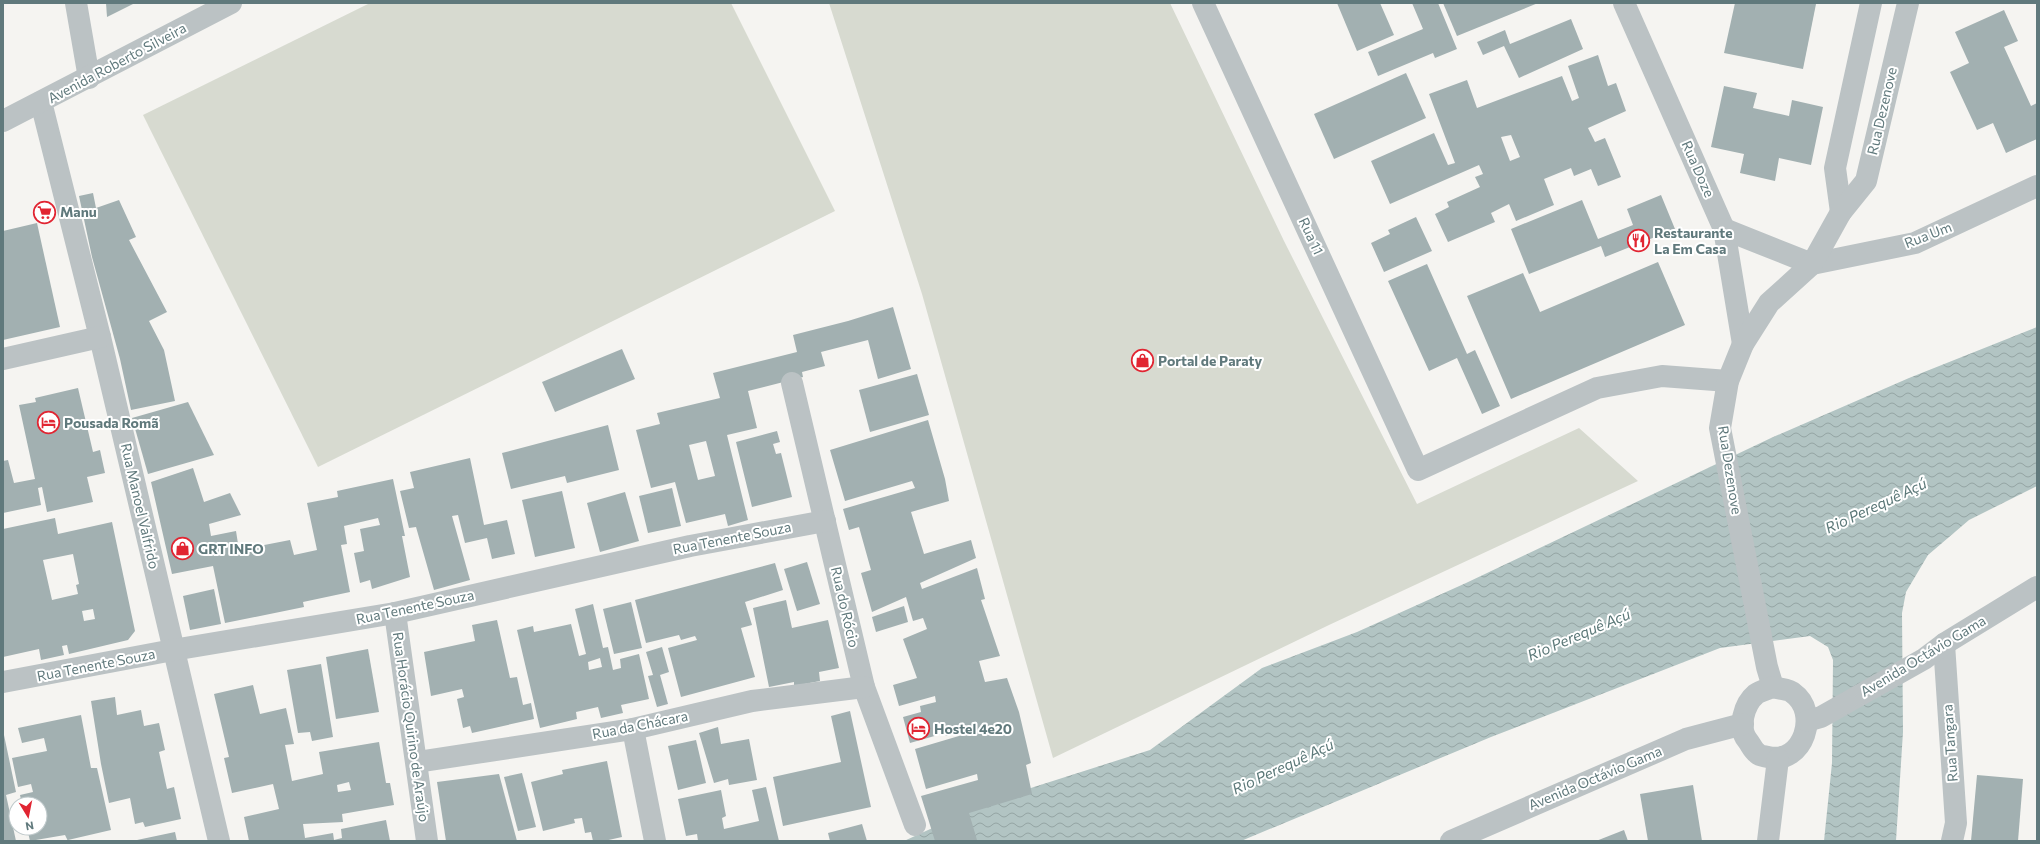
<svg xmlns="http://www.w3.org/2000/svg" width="2040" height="844" viewBox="0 0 2040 844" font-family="Commissioner,sans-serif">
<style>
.green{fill:#d7dad0}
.water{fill:url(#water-waves)}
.building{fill:#a2b0b1;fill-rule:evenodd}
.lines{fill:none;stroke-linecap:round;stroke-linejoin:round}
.minor{stroke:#bbc2c4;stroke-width:22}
.tertiary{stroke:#bbc2c4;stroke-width:22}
.labels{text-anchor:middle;stroke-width:4;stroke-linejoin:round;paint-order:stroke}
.street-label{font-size:14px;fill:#60797c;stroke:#fff}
.poi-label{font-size:14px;font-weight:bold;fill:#60797c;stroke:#fff;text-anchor:start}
.water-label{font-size:15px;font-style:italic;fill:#5b7878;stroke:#fff}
</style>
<defs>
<pattern id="water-waves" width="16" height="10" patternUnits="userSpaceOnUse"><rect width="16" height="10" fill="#b2c4c3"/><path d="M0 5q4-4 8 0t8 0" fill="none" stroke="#94a4a3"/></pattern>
</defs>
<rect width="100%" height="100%" fill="#f5f4f1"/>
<g class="green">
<path d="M370 3H731L835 211 318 467 143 115Z"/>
<path d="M829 3H1170L1284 241 1417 504 1579 428 1638 481 1329 625 1053 758 922 294Z"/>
</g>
<path class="water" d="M2037 327V486L1969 520 1928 555 1906 592 1902 613 1903 732 1896 841H1824L1832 763 1833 660 1828 647 1810 636 1720 648 1491 737 1241 841H904L996 799 1150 750 1262 668 1357 632 1466 583 1771 438 1909 378Z"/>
<g class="building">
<path d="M106 3H135L107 17Z"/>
<path d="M1337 3H1380L1394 35 1357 51Z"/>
<path d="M1412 3H1438L1457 49 1435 58 1433 53 1378 76 1368 52 1423 29Z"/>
<path d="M1443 3H1538L1457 36Z"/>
<path d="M1735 3 1816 4 1803 69 1724 53Z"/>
<path d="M2004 10 2018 41 2004 47 2031 106 2037 103V139L2006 153 1993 123 1977 130 1950 72 1969 63 1955 32Z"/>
<path d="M1571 19 1583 49 1519 78 1504 46 1483 55 1477 42 1505 30 1510 44Z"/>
<path d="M1598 55 1608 86 1616 83 1626 111 1588 128 1595 142 1605 138 1621 177 1598 186 1591 169 1574 176 1571 168 1544 179 1554 205 1516 221 1509 204 1491 213 1495 222 1448 242 1435 214 1449 207 1447 202 1480 187 1475 177 1483 174 1479 165 1390 204 1371 161 1434 133 1448 165 1455 163 1429 94 1467 80 1477 108 1562 76 1572 101 1579 98 1568 66ZM1511 135 1520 157 1510 161 1501 137Z"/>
<path d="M1406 73 1426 118 1334 159 1314 114Z"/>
<path d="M1724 86 1757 93 1753 108 1789 116 1792 100 1823 107 1811 165 1779 158 1775 181 1740 173 1744 154 1711 147Z"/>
<path d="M93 193 96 208 119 200 136 237 129 240 167 312 149 321 164 350 175 401 131 410 120 359 92 257 79 196Z"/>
<path d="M1661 195 1675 229 1605 257 1601 246 1529 274 1511 229 1582 200 1598 239 1633 225 1627 209Z"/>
<path d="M1416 217 1432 251 1384 272 1371 243 1390 234 1388 230Z"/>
<path d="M37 223 60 327 3 340V231Z"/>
<path d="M1658 262 1685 325 1511 399 1467 296 1523 273 1540 312Z"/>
<path d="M1427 264 1467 354 1475 350 1500 406 1482 414 1457 358 1429 371 1388 281Z"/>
<path d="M893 307 911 369 878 379 868 340 821 352 825 366 802 372 803 377 748 391 757 428 727 435 748 520 728 526 725 514 686 523 675 482 651 488 636 430 660 424 657 413 720 398 713 373 797 352 793 335 848 321ZM706 441 715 476 698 480 689 445Z"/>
<path d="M622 349 635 379 555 412 542 382Z"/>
<path d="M917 374 929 415 870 432 859 390Z"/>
<path d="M78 388 93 452 100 450 105 473 87 477 93 502 47 512 42 487 38 488 41 505 3 513V461L8 460 14 483 35 479 19 405 36 402 35 398Z"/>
<path d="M188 402 214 455 148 474 132 418Z"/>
<path d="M928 420 945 479 949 501 911 512 924 554 971 540 976 558 920 583 922 589 977 568 985 599 981 600 1000 656 979 661 985 682 1007 678 1019 712 1031 763 1026 765 1032 794 969 813 977 840 974 841H935L921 796 978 780 977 774 926 789 915 749 969 733V729L946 736 945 733 910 743 903 717 921 712 920 706 936 702 935 696 899 706 893 685 917 678 903 639 927 629 923 618 913 621 906 597 872 612 861 573 871 570 859 527 849 530 843 509 915 488 912 481 845 501 830 450Z"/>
<path d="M608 425 619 470 567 483 565 476 511 489 502 453Z"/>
<path d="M777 431 780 442 773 444 776 454 781 453 792 497 752 507 736 442Z"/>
<path d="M470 458 484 525 507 520 515 554 492 559 487 538 465 543 458 515 452 516 470 580 434 590 416 527 409 528 400 491 414 488 410 472Z"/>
<path d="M193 468 204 502 230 493 241 515 209 524 211 536 236 531 239 550 290 540 294 555 317 550 307 503 338 497 337 491 393 479 405 536H402L410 577 372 589 370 580 360 583 354 553 364 551 360 529 380 525 378 518 344 526 347 544 341 545 350 592 303 602 304 607 225 623 213 566 172 574 151 482Z"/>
<path d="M672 488 681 526 648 533 639 496Z"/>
<path d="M562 491 575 548 535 557 522 500Z"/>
<path d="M625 492 639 541 600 552 587 503Z"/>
<path d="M55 518 58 534 112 522 135 631 128 640 69 654 67 645 62 646 64 655 41 660 39 649 3 657V529ZM73 554 79 584 76 585 78 594 52 600 43 560ZM93 609 95 619 84 621 82 611Z"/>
<path d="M807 562 820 604 797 611 784 569Z"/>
<path d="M775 563 783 590 745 602 752 625 741 628 755 677 681 697 668 648 697 640 695 636 681 640 679 635 646 643 635 600Z"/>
<path d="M214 589 221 624 190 630 183 596Z"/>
<path d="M786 600 792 628 828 620 839 668 819 672 820 681 794 686V682L769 687 753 608Z"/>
<path d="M631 602 642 648 614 654 603 609Z"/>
<path d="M593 604 603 648 608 647 613 670 621 668 620 659 639 654 649 699 621 705 623 713 601 718 598 707 576 712 577 719 540 728 517 630 533 626 534 632 571 624 579 656 586 654 575 609ZM600 658 602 667 589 670 588 662Z"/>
<path d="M904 606 908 622 876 632 872 617Z"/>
<path d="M497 620 510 678 517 677 523 705 531 703 534 719 472 733 470 726 463 728 457 699 464 697 462 689 431 696 424 652 475 641 472 625Z"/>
<path d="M662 647 669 672 660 675 668 704 657 707 648 676 653 675 646 652Z"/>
<path d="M368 649 379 712 336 719 326 657Z"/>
<path d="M321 664 333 737 312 741 310 732 298 733 287 670Z"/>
<path d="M253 685 260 714 286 708 294 744 285 745 292 781 323 774 319 752 379 742 386 783H390L394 805 342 814 343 822 303 824 305 838 333 833 334 840 342 838 341 829 386 820 390 841H249L244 817 279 809 273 784 232 793 224 758 229 757 214 694ZM349 782 351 790 338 792 337 785Z"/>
<path d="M115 697 117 715 141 710 144 726 159 723 165 750 159 752 167 789 174 787 181 819 145 827 143 822 135 824 130 798 109 803 101 764 91 701Z"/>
<path d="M850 711 871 807 783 826 773 777 841 762 831 716Z"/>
<path d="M81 715 91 768H97L111 830 68 840V841L65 835 30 841 27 828H40V804H22L20 795 33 792 31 784 18 787 12 758 47 751 44 738 22 743 18 728Z"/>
<path d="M718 727 721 744 749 739 757 780 729 785 728 779 714 783 699 733Z"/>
<path d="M4 735 16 792 6 795 16 841H3Z"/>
<path d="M696 740 706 783 678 790 668 746Z"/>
<path d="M607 761 622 837 604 841H593L591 832 585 833 582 818 574 819 575 823 543 831 531 782 563 774 562 770Z"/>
<path d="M522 773 536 827 518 831 504 777Z"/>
<path d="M499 774 517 841H446L437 782Z"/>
<path d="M1977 775 2023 779 2018 841H1971Z"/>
<path d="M1693 785 1702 841H1648L1640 794Z"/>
<path d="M766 787 779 841H698L697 834 686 836 678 799 721 790 726 816 722 818 724 829 759 821 752 790Z"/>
<path d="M862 824 867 841H830L828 833Z"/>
<path d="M1624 830 1628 841H1596Z"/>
<path d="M175 832 177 841H137V840Z"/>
</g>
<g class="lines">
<g class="minor">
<path d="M1203 3 1418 470 1597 388 1662 376 1728 381"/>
<path d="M1624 3 1724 229 1743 344"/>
<path d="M41 102 100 337 219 841"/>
<path d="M1724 229 1812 264 1915 243 2037 186"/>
<path d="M3 359 100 337"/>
<path d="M792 383 864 687 915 825"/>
<path d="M395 613 427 841"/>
<path d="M1944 644 1956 823 1952 841"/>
<path d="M3 682 173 650 395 613 690 546 825 521"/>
<path d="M633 729 655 841"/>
<path d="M417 762 633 729 752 701 864 687"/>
</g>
<g class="tertiary">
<path d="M76 3 89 78"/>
<path d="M3 121 231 3"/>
<path d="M1841 212 1835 168 1871 3"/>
<path d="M1773 687 1767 667 1720 428 1728 381 1743 344 1769 303 1812 264 1841 212 1866 181 1908 3"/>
<path d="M1773 687C1779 689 1789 689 1793 693 1820 712 1804 765 1768 757 1764 756 1759 756 1757 753 1753 750 1751 745 1748 741 1737 728 1744 704 1756 694 1760 691 1768 689 1773 687Z"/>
<path d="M1807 721 1821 717 1924 659 1944 644 2037 587"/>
<path d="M1451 841 1686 739 1743 724"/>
<path d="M1768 841 1778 759"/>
</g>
</g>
<defs>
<symbol id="supermarket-ring" viewBox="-11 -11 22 22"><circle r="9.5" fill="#fff" stroke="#e12532" stroke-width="1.5"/><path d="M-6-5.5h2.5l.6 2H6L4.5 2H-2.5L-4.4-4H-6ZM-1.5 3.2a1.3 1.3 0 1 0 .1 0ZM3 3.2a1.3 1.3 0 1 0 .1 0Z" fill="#e12532"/></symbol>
<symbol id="restaurant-ring" viewBox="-11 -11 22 22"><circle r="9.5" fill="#fff" stroke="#e12532" stroke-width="1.5"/><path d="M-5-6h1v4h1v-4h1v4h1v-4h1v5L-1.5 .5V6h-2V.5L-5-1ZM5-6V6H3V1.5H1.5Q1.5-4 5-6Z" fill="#e12532"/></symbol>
<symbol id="shop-ring" viewBox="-11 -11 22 22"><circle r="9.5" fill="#fff" stroke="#e12532" stroke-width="1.5"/><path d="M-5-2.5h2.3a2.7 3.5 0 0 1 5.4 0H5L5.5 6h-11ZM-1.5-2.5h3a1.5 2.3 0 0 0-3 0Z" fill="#e12532"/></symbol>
<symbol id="hotel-ring" viewBox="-11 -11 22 22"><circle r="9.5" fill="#fff" stroke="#e12532" stroke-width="1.5"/><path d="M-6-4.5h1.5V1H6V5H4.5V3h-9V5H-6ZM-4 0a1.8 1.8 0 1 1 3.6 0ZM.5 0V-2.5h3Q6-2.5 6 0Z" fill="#e12532"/></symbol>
</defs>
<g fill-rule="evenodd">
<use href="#supermarket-ring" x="32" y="200" width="25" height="25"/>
<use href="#restaurant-ring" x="1626" y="228" width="25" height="25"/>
<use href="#shop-ring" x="1130" y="348" width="25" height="25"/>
<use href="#hotel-ring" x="36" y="410" width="25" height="25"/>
<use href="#shop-ring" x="170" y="536" width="25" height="25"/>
<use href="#hotel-ring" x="906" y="716" width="25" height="25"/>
</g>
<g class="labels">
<g class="street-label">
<text transform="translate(117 63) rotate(-28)" y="5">Avenida Roberto Silveira</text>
<text transform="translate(1882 111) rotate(-77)" y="5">Rua Dezenove</text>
<text transform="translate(1698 169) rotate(66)" y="5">Rua Doze</text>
<text transform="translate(1928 235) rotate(-21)" y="5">Rua Um</text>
<text transform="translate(1311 236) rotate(65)" y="5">Rua 11</text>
<text transform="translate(1730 470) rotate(81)" y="5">Rua Dezenove</text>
<text transform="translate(140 506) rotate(77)" y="5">Rua Manoel Valfrido</text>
<text transform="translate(732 538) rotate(-11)" y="5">Rua Tenente Souza</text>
<text transform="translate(415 607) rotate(-12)" y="5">Rua Tenente Souza</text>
<text transform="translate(845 607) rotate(77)" y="5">Rua do Rócio</text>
<text transform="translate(1923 656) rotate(-31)" y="5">Avenida Octávio Gama</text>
<text transform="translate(96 665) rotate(-11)" y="5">Rua Tenente Souza</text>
<text transform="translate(640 725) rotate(-11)" y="5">Rua da Chácara</text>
<text transform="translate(411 727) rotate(82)" y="5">Rua Horácio Quirino de Araújo</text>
<text transform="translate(1950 743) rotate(-94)" y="5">Rua Tangara</text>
<text transform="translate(1595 778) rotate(-23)" y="5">Avenida Octávio Gama</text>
</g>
<g class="poi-label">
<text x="60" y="217">Manu</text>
<text x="1654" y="238">Restaurante<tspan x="1654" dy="16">La Em Casa</tspan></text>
<text x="1158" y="366">Portal de Paraty</text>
<text x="64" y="428">Pousada Romã</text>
<text x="198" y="554">GRT INFO</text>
<text x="934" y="734">Hostel 4e20</text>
</g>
<g class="water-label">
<text transform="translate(1876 506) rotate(-25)" y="5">Rio Perequê Açú</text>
<text transform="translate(1579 635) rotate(-23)" y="5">Rio Perequê Açú</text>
<text transform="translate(1283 767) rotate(-25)" y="5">Rio Perequê Açú</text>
</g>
</g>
<rect width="2040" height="844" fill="none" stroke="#60797c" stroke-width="8"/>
<g transform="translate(28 816) rotate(170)"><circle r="19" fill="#ffffff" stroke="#bfc9cb"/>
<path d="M0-3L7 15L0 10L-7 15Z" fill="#e12532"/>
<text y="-6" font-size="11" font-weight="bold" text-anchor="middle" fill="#60797c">N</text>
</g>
</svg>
